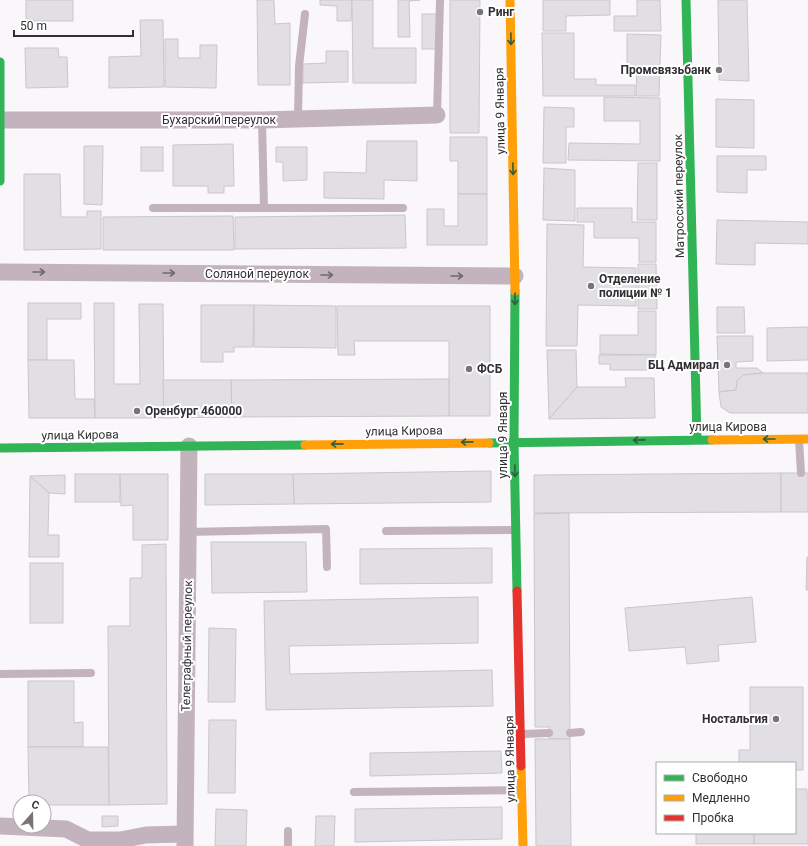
<svg xmlns="http://www.w3.org/2000/svg" width="808" height="846" viewBox="0 0 808 846" font-family="Roboto,sans-serif">
<style>
.building{fill:#e1dfe3;stroke:#c9c7ca}
.lines{fill:none;stroke-linecap:round;stroke-linejoin:round}
.lane{stroke:#c3b3bc;stroke-width:8}
.street{stroke:#c3b3bc;stroke-width:17}
.fast{stroke:#30b455;stroke-width:9}
.slow{stroke:#ff9f0a;stroke-width:9}
.jam{stroke:#e5322d;stroke-width:9}
.oneway{stroke:#315e3e}
.oneway2{stroke:#736a70}
.poi-dot{fill:#787578;stroke:#fff;stroke-width:1.5}
.labels{text-anchor:middle;stroke-width:4;stroke-linejoin:round;paint-order:stroke}
.poi-label{font-size:12px;font-weight:bold;fill:#322f32;stroke:#fff;text-anchor:start}
.street-label{font-size:12px;fill:#322f32;stroke:#fff}
</style>
<rect width="100%" height="100%" fill="#faf7fb"/>
<g class="building">
<rect x="26" y="0" width="47" height="21"/>
<path d="M257 0H274L275 24 290 23V85H258Z"/>
<path d="M320 0H352L351 21H337V6L320 5Z"/>
<path d="M352 0H373V48H416V83H353Z"/>
<path d="M398 0H420L409 1 410 37H398Z"/>
<path d="M450 0H480L479 133H450Z"/>
<path d="M543 0H610V15L566 16V31H543Z"/>
<path d="M637 0H660L661 31H614V16H637Z"/>
<path d="M718 0H747L749 81 719 80Z"/>
<rect x="422" y="14" width="15" height="35"/>
<path d="M140 20H163L164 87 109 88V57L141 56Z"/>
<path d="M542 33H574V79H596V85H635V96H543Z"/>
<path d="M627 34 661 35 659 96H636L637 66H627Z"/>
<path d="M165 39H178V58H200V45H217L216 88 165 87Z"/>
<path d="M25 48H58L59 57H67L68 87 26 88Z"/>
<path d="M326 51H348V82L303 83V64L326 63Z"/>
<path d="M604 97 660 98V161L568 160 569 143 640 144V121H604Z"/>
<path d="M716 99 754 100V148L716 147Z"/>
<path d="M544 107 574 108V127H566V163H543Z"/>
<path d="M450 137H487V194H458V161H450Z"/>
<path d="M367 141H417V181L384 180V199L324 198V172L366 173Z"/>
<path d="M233 144 234 186H224V193H208V186H173V145Z"/>
<path d="M84 146H103L102 205 84 204Z"/>
<rect x="141" y="147" width="22" height="24"/>
<path d="M276 147H307V180L283 181V162H276Z"/>
<path d="M717 156H766V170H747V193L717 192Z"/>
<path d="M638 163H657V220H637Z"/>
<path d="M544 168 575 170V221L543 220Z"/>
<path d="M24 174H60L61 217H87V211H101V249L24 250Z"/>
<path d="M458 194H487V245H427V209H444V226H458Z"/>
<path d="M577 208H632V222H656V262H639V238H594V222H577Z"/>
<path d="M405 215 406 248 235 249V217Z"/>
<path d="M233 216 234 250H103V217Z"/>
<path d="M717 220 808 222V244L755 243V265L716 264Z"/>
<path d="M547 224 584 225 583 267 636 268V306L578 305 577 346H546Z"/>
<path d="M638 264H656L657 309H638Z"/>
<path d="M28 303H81V319H47V360H28Z"/>
<path d="M94 303H114V384H140L139 304H163L164 418H95Z"/>
<path d="M201 305H254L253 347H234V352H223V362H201Z"/>
<path d="M254 305 336 306V348L254 347Z"/>
<path d="M337 306H490V416H449V341H354L355 355H338Z"/>
<path d="M717 307H744L745 333H717Z"/>
<path d="M638 311H656V355L600 354V335H638Z"/>
<path d="M808 327V360L767 361V328Z"/>
<path d="M717 336H753V361L736 362V368H757L763 373 743 375 737 381 736 390 719 392Z"/>
<path d="M547 350H576L577 387 549 419Z"/>
<path d="M599 355H655V370H610V364H599Z"/>
<path d="M28 360H74L75 399H94L95 418H29Z"/>
<path d="M763 373H808V413H730L721 407 719 392 736 390 737 381 743 375Z"/>
<path d="M625 378H654L655 418 549 419 577 387H626Z"/>
<path d="M449 379V416L232 417 231 380Z"/>
<path d="M163 380H231L232 417 164 418Z"/>
<path d="M491 471V502L294 504 293 474Z"/>
<path d="M781 473V512L534 513V475Z"/>
<rect x="781" y="473" width="27" height="39"/>
<rect x="75" y="474" width="45" height="28"/>
<path d="M120 474H168V540H133V505L121 506Z"/>
<path d="M205 474H293L294 504 205 505Z"/>
<path d="M65 475V494L49 493 30 476Z"/>
<path d="M30 476 49 493 48 535H59V557H29Z"/>
<path d="M569 513 570 739H549V727H535L534 514Z"/>
<path d="M211 542H306L307 592 212 593Z"/>
<path d="M166 544 167 804 109 805 108 626H130V578H142V545Z"/>
<path d="M492 548V583L360 584V549Z"/>
<path d="M807 557H808V590H806Z"/>
<rect x="30" y="563" width="33" height="60"/>
<path d="M478 597V643L289 646 290 674 492 670 493 706 266 710 264 601Z"/>
<path d="M752 597 756 642 718 645 719 661 687 664 685 647 629 651 625 608Z"/>
<path d="M209 628 236 629 235 702H208Z"/>
<path d="M28 681H74V723L83 722V747H28Z"/>
<path d="M750 687H803V770H795V763H739V750H750Z"/>
<path d="M209 720H236L235 793H208Z"/>
<path d="M535 739H570L571 846H536Z"/>
<path d="M28 747H108L109 805H44V802H29Z"/>
<path d="M501 751 502 773 370 776V753Z"/>
<path d="M795 789H807V795H808V844H754V833H795Z"/>
<path d="M502 807V839L355 842V809Z"/>
<path d="M216 809 247 810 246 846H215Z"/>
<path d="M102 816H118V826L102 827Z"/>
<path d="M316 816H335L334 846H315Z"/>
<rect x="696" y="833" width="58" height="11"/>
</g>
<g class="lines">
<g class="lane">
<path d="M437 115 440 0"/>
<path d="M298 118 299 66 305 14"/>
<path d="M262 120 264 208H403"/>
<path d="M153 208H264"/>
<path d="M799 440 801 473"/>
<path d="M386 531 515 530"/>
<path d="M188 532 326 529 327 567"/>
<path d="M0 674 91 673"/>
<path d="M570 733 581 732"/>
<path d="M522 734 549 733"/>
<path d="M354 792 522 790"/>
<path d="M288 846V831"/>
</g>
<g class="street">
<path d="M0 120H262L437 115"/>
<path d="M0 272 515 276"/>
<path d="M0 826 66 829 88 840H120L146 835 184 834"/>
<path d="M185 846 189 446"/>
</g>
<g class="fast">
<path d="M686 0 697 439"/>
<path d="M0 62V181"/>
<path d="M515 291 514 442 517 591"/>
<path d="M489 443 712 440"/>
<path d="M0 448 305 445"/>
</g>
<g class="slow">
<path d="M510 0 515 291"/>
<path d="M712 440 808 439"/>
<path d="M305 445 489 443"/>
<path d="M521 766 523 846"/>
</g>
<path class="jam" d="M517 591 521 766"/>
</g>
<defs><path id="oneway-shaft" d="M-6 0H5M1.5-3L5.5 0L1.5 3" fill="none" stroke-width="1.6" stroke-linecap="round" stroke-linejoin="round"/></defs>
<g class="oneway">
<use href="#oneway-shaft" transform="translate(511 39) rotate(89)"/>
<use href="#oneway-shaft" transform="translate(513 169) rotate(89)"/>
<use href="#oneway-shaft" transform="translate(515 299) rotate(90)"/>
<use href="#oneway-shaft" transform="translate(769 439) rotate(180)"/>
<use href="#oneway-shaft" transform="translate(639 440) rotate(179)"/>
<use href="#oneway-shaft" transform="translate(467 442) rotate(179)"/>
<use href="#oneway-shaft" transform="translate(337 444) rotate(179)"/>
<use href="#oneway-shaft" transform="translate(515 471) rotate(89)"/>
</g>
<g class="oneway2">
<use href="#oneway-shaft" transform="translate(39 272)"/>
<use href="#oneway-shaft" transform="translate(169 273)"/>
<use href="#oneway-shaft" transform="translate(327 275)"/>
<use href="#oneway-shaft" transform="translate(457 276)"/>
</g>
<g class="poi-dot">
<circle cx="480" cy="12" r="4"/>
<circle cx="719" cy="70" r="4"/>
<circle cx="591" cy="286" r="4"/>
<circle cx="727" cy="365" r="4"/>
<circle cx="469" cy="369" r="4"/>
<circle cx="137" cy="411" r="4"/>
<circle cx="776" cy="719" r="4"/>
</g>
<g class="labels">
<g class="poi-label">
<text x="488" y="16">Ринг</text>
<text x="711" y="74" text-anchor="end">Промсвязьбанк</text>
<text x="599" y="283">Отделение<tspan x="599" dy="14">полиции № 1</tspan></text>
<text x="719" y="369" text-anchor="end">БЦ Адмирал</text>
<text x="477" y="373">ФСБ</text>
<text x="145" y="415">Оренбург 460000</text>
<text x="768" y="723" text-anchor="end">Ностальгия</text>
</g>
<g class="street-label">
<text transform="translate(500 111) rotate(-91)" y="4">улица 9 Января</text>
<text x="219" y="124">Бухарский переулок</text>
<text transform="translate(679 196) rotate(-91)" y="4">Матросский переулок</text>
<text x="257" y="278">Соляной переулок</text>
<text x="728" y="431">улица Кирова</text>
<text transform="translate(404 431) rotate(-1)" y="4">улица Кирова</text>
<text transform="translate(80 435) rotate(-1)" y="4">улица Кирова</text>
<text transform="translate(503 435) rotate(-90)" y="4">улица 9 Января</text>
<text transform="translate(187 646) rotate(-89)" y="4">Телеграфный переулок</text>
<text transform="translate(510 759) rotate(-91)" y="4">улица 9 Января</text>
</g>
</g>
<rect x="656" y="762" width="140" height="72" fill="#ffffff" stroke="#adacad"/>
<rect x="664" y="775" width="20" height="6" fill="#30b455" stroke="#adacad"/>
<text x="692" y="782" font-size="12" fill="#322f32">Свободно</text>
<rect x="664" y="795" width="20" height="6" fill="#ff9f0a" stroke="#adacad"/>
<text x="692" y="802" font-size="12" fill="#322f32">Медленно</text>
<rect x="664" y="815" width="20" height="6" fill="#e5322d" stroke="#adacad"/>
<text x="692" y="822" font-size="12" fill="#322f32">Пробка</text>
<g transform="translate(32 814) rotate(20)"><circle r="19" fill="#ffffff" stroke="#adacad"/>
<path d="M0-3L7 15L0 10L-7 15Z" fill="#787578"/>
<text y="-6" font-size="11" font-weight="bold" text-anchor="middle" fill="#322f32">С</text>
</g>
<path d="M14 30v6h119v-6" fill="none" stroke="#322f32" stroke-width="2"/>
<text x="20" y="30" font-size="12" fill="#322f32" stroke="#ffffff" stroke-width="3" paint-order="stroke">50 m</text>
</svg>
